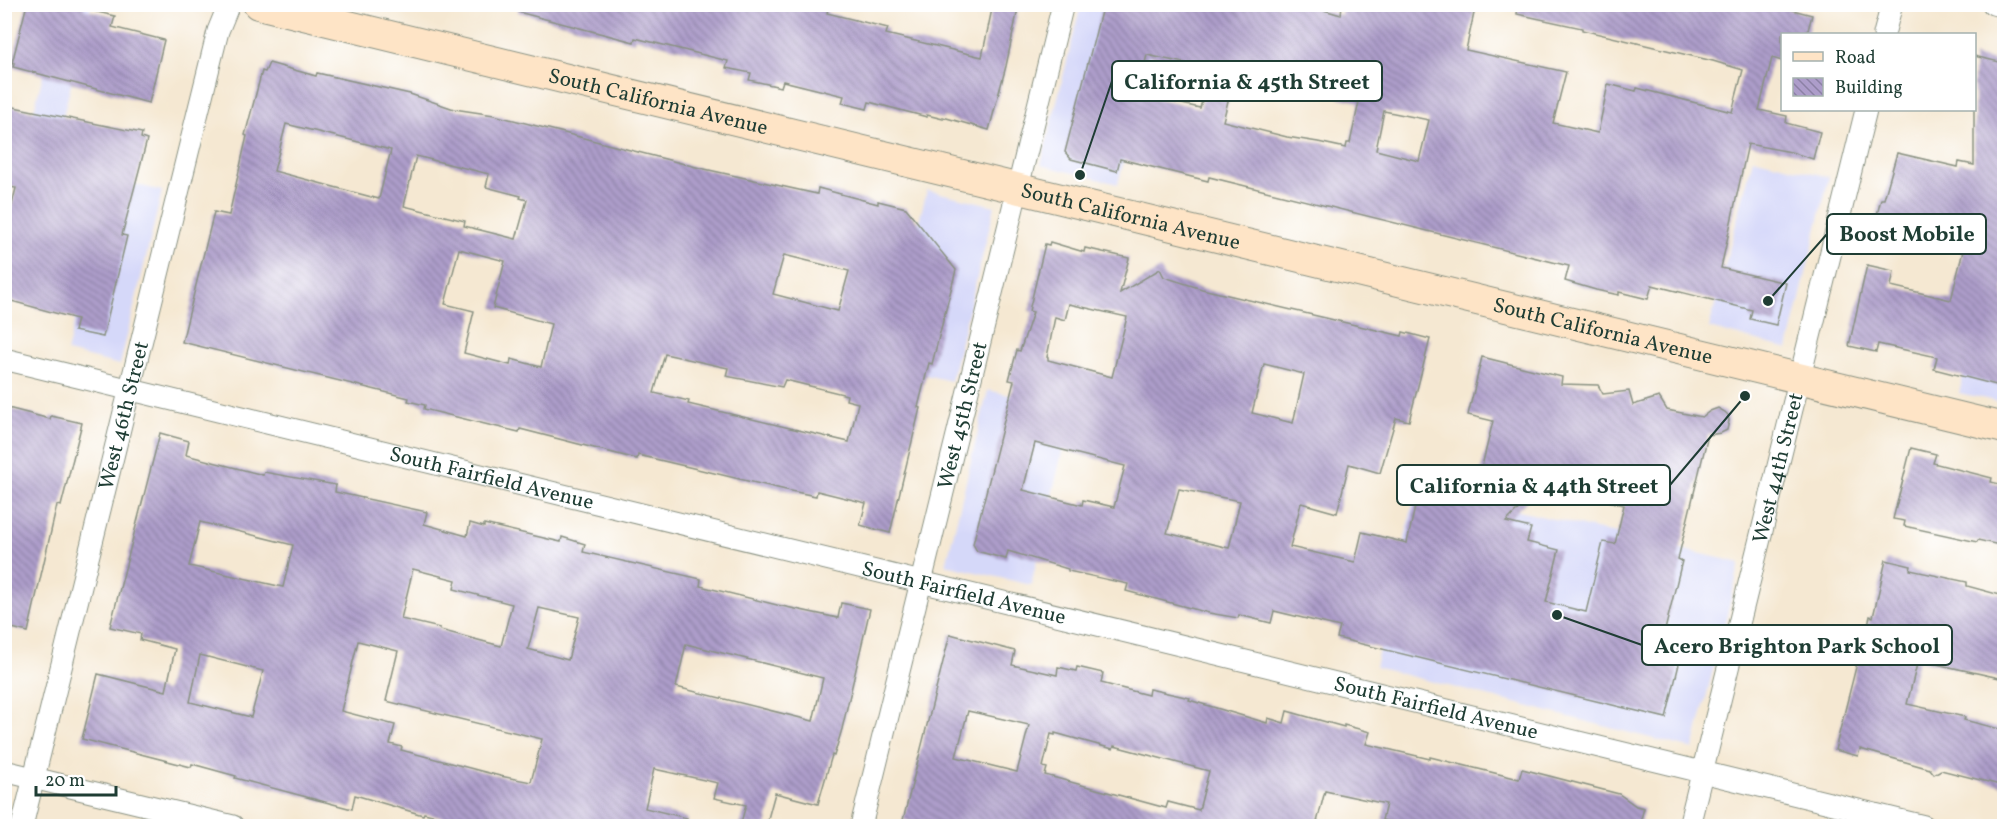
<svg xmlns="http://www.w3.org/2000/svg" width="2009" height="831" viewBox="0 0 2009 831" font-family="Vollkorn,serif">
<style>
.built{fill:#d5d8f9}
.building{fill:url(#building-back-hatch);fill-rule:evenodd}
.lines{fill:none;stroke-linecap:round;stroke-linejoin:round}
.street-casing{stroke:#8a9283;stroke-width:23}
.secondary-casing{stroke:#8a9283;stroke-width:32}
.street{stroke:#fff;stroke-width:21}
.secondary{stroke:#fee4c6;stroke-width:30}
.labels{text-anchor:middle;stroke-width:5;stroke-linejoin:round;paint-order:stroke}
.street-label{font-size:21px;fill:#1f3d34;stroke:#fff}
.leader{fill:none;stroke:#1f3d34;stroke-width:2}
.callout-dot{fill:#1f3d34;stroke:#fff;stroke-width:2}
.callout{fill:#fff;stroke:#1f3d34;stroke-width:2}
.callout-label{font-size:22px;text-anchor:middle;font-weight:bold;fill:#1f3d34}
</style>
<defs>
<pattern id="building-back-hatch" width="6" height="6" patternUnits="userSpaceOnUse" patternTransform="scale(1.5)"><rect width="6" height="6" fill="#ad9dca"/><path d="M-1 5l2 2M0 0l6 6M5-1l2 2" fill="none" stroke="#8c81a5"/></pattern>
</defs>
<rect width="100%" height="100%" fill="#fff"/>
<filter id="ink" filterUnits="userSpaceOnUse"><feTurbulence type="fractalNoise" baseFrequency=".0167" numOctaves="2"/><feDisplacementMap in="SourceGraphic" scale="12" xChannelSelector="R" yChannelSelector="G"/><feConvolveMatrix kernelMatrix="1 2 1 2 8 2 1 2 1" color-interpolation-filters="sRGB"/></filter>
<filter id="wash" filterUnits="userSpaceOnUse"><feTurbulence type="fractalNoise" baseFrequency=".008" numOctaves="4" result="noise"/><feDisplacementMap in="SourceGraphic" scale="24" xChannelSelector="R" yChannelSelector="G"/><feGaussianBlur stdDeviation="1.35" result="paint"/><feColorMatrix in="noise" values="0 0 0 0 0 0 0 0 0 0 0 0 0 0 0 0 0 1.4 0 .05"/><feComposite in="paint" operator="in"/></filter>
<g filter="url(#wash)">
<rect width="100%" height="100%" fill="#f5e8d2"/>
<g class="built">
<path d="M61 5H91L51 164 22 157Z"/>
<path d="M1081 5H1122L1161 14 1118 184 1041 165Z"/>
<path d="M1753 158 1829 177 1788 349 1709 328Z"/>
<path d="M109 178 162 191 120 365 67 352Z"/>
<path d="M927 190 995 206 951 381 882 365Z"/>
<path d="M2002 219 2004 220V403L1959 393Z"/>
<path d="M988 390 1072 410 1031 585 946 565Z"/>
<path d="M1417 487 1740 563 1693 749 1375 667Z"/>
</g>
<g id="blocks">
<g class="building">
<path d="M27 4H85L84 9 115 16 112 27 164 40 149 103 13 67 14 63H12Z"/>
<path d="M519 4H829L827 13 888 28 886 34 982 57 993 4H1019L1006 66 989 130 943 117V119L927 115V117L869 102 867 109 842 103 844 96 783 81 781 87 749 80 751 73 726 68 728 61 635 38 634 42 518 12Z"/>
<path d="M1103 4H1303L1341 15 1342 4H1476L1466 50 1566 72 1553 123 1598 133 1608 84 1636 91 1637 88 1732 112 1743 70 1713 61 1582 30V28L1517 14 1518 4H1786L1785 8 1812 15 1807 34H1782V61L1772 58 1759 110 1787 116 1786 123 1820 132 1813 159 1791 152 1748 144 1721 268 1786 283 1776 325 1750 319 1752 310 1652 285 1648 299 1619 292V295L1596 290 1565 281 1569 266 1209 177 1208 181 1120 159 1117 171 1071 159 1065 152ZM1147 55 1211 69 1200 108 1137 94ZM1235 73 1359 102 1350 143H1347L1346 148 1318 142 1287 137 1223 121ZM1384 111 1429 120 1419 161 1376 150Z"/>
<path d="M1974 56 2004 63V387L1934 369 1937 357 1878 344 1876 352 1849 346 1867 265 1894 271 1891 286 1951 300 1963 251 1905 236 1906 230 1875 223 1881 199H1884L1897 153 1958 167 1959 162 1974 165Z"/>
<path d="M269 63 316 76 317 73 410 94 454 109 494 115 700 168 817 194 818 188 878 204V201L906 208 956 270 932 364 929 363 918 407 920 408 890 533 860 525 866 503 817 491 816 496 786 490 638 455 637 459 520 429 519 432 489 425 424 409 425 405 408 401 409 398 182 342 214 212 229 215 247 136 245 135 262 71 265 72ZM286 124 391 150 379 199 274 171ZM416 156 489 174 486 187 521 196 520 198 527 200 516 239 464 226 465 221 404 206ZM459 249 505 261 493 308 551 324 541 367 511 359 510 365 464 353 474 311 445 304ZM784 255 849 271 838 311 773 294ZM665 354 728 368 726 376 782 387 785 380 847 395 846 400 858 403 849 442 688 404 689 401 654 393Z"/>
<path d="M4 105 142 133 141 138 147 140 122 235 127 236 103 337 74 331 77 319 4 299V237L16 188 4 186Z"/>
<path d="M1050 242 1084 252 1085 248 1129 258 1120 293 1160 269 1164 277 1202 289 1402 336 1403 332 1430 339 1409 421 1396 418 1380 473 1349 464 1337 513 1301 503 1290 547 1355 562 1362 532 1407 543 1419 489 1473 503 1493 421 1468 415 1482 357 1562 377 1561 384 1598 385 1603 394 1629 391 1633 405 1659 397 1667 410 1702 417 1710 411 1718 408 1725 412 1728 415 1729 421 1727 430 1721 433 1708 435 1678 559 1682 561 1665 630 1686 635 1666 718 1337 638 1340 627 1274 611 1271 623 1239 615 1238 618 1209 613 1126 591 1128 584 1068 571V569L1008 551 1006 559 977 551 973 544 1014 381 1009 380 1017 350 1020 351 1033 312 1029 311 1045 244 1049 245ZM1069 304 1127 317 1112 377 1048 360V357H1047L1055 317 1065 320ZM1264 364 1304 374 1293 423 1252 413ZM1035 443 1125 466 1114 507 1083 500 1082 505 1023 490ZM1542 485 1624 505 1615 544 1603 542 1586 612 1546 602 1559 550 1527 542 1531 528 1506 522ZM1179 489 1240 501 1229 548 1167 533Z"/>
<path d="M8 408 50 419 51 416 82 423 61 506 57 505 28 632 4 626V481L9 462 4 461V414H7Z"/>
<path d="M160 433 189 441 186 455 263 475 264 472 336 485 335 492 427 512 424 524 467 536 470 523 484 527V524L561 542 562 537 585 544 583 552 701 579 700 586 777 605 838 618 841 603 870 609 842 729 834 756 832 755 818 804 775 793 766 826H740L746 805 714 798 718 783 654 769 645 808 687 818 686 826H475L424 813 423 815 355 795 352 809 235 778 236 776 192 764 191 767 82 739 98 674 166 691 175 649 140 640 141 634 110 627ZM200 522 293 545 283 587 189 566ZM413 569 456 580 454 589 512 604 501 646 440 630V628L401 619ZM539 608 579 617 568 660 528 649ZM358 641 398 651 386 701 542 739 531 782 500 776 401 750 402 747 390 744 395 725 341 711ZM686 644 823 678 813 721 676 687ZM200 655 263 671 251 717 190 702Z"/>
<path d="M1911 448 1936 454 1933 463 1992 478 1991 482 2004 485V546L1978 540 1977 542 1904 526 1905 521 1893 519Z"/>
<path d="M1886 560 1911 566 1910 570 1967 582V586L2004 596V679L1918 660 1907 704 1965 717 1964 720 2004 730V786L1941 770 1934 774 1930 769 1860 749 1858 756 1835 750 1858 659 1860 660 1870 616 1873 617Z"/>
<path d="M950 634 1015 651 1012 665 1057 675 1058 667 1076 671 1077 667 1103 673 1101 683 1148 695 1149 689 1190 698 1189 700 1267 723 1268 718 1284 723 1287 711 1344 727V725L1370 732 1366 744 1430 759V757L1519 779 1522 769 1619 794 1636 806 1644 808 1639 826H1410L1382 820 1386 804 1325 791 1316 826H928L903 820ZM968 711 1029 725 1017 772 956 757ZM1055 733 1113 749 1114 746 1209 771 1199 810 1168 802 1166 808 1045 775 1047 768 1043 767 1051 734 1055 735Z"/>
</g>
</g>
</g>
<g filter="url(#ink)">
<use href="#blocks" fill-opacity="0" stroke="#8a9283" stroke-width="1.5"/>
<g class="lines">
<defs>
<g id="street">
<path d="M1993 4 2004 7"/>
<path d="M1884 34 1892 4"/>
<path id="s1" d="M4 359 1924 826"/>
<path d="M4 771 233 826"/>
<path id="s2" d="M22 826 218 31 229 4"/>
<path id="s3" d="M861 826 1063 4"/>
<path id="s4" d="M1689 826 1866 110"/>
</g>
<g id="secondary">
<path id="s5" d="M258 4 2004 428"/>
</g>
</defs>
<use href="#street" class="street-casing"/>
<use href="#secondary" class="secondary-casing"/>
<use href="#street" class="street"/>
<use href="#secondary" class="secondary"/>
</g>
</g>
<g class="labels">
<g class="street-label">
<text dy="7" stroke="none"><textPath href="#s5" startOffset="412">South California Avenue</textPath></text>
<text dy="7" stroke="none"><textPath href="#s5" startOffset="898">South California Avenue</textPath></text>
<text dy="7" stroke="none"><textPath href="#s5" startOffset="1384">South California Avenue</textPath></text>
<text dy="7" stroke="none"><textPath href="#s2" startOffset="423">West 46th Street</textPath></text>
<text dy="7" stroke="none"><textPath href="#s3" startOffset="423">West 45th Street</textPath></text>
<text dy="7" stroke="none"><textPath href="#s4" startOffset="369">West 44th Street</textPath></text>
<text dy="7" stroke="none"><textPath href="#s1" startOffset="502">South Fairfield Avenue</textPath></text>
<text dy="7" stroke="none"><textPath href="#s1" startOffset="988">South Fairfield Avenue</textPath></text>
<text dy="7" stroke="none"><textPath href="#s1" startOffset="1474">South Fairfield Avenue</textPath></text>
</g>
</g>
<path class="leader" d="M1080 175L1112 81M1768 301L1827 234M1745 396L1670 485M1557 615L1642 645"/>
<g class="callout-dot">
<circle cx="1080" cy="175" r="6"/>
<circle cx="1768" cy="301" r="6"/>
<circle cx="1745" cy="396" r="6"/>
<circle cx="1557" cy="615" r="6"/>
</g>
<g class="callout">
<rect x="1112" y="61" width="270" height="40" rx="6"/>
<rect x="1827" y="214" width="159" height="40" rx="6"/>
<rect x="1397" y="465" width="273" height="40" rx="6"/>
<rect x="1642" y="625" width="310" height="40" rx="6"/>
</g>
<g class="callout-label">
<text x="1247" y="89">California &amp; 45th Street</text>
<text x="1907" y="241">Boost Mobile</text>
<text x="1534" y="493">California &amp; 44th Street</text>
<text x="1797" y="653">Acero Brighton Park School</text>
</g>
<rect width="2009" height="831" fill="none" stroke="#fff" stroke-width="24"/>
<rect x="1781" y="33" width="195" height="78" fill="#ffffff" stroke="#a5b1ae" stroke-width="1.5"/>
<rect x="1793" y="52" width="30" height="9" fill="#fee4c6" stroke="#a5b1ae" stroke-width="1.5"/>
<text x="1835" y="63" font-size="18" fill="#1f3d34">Road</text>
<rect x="1793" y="78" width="30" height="18" fill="url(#building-back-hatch)" stroke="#a5b1ae" stroke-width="1.5"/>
<text x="1835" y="93" font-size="18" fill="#1f3d34">Building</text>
<path d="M36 786v9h80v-9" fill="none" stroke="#1f3d34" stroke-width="3"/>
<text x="45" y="786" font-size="18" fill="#1f3d34" stroke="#ffffff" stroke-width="4.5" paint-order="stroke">20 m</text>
</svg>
